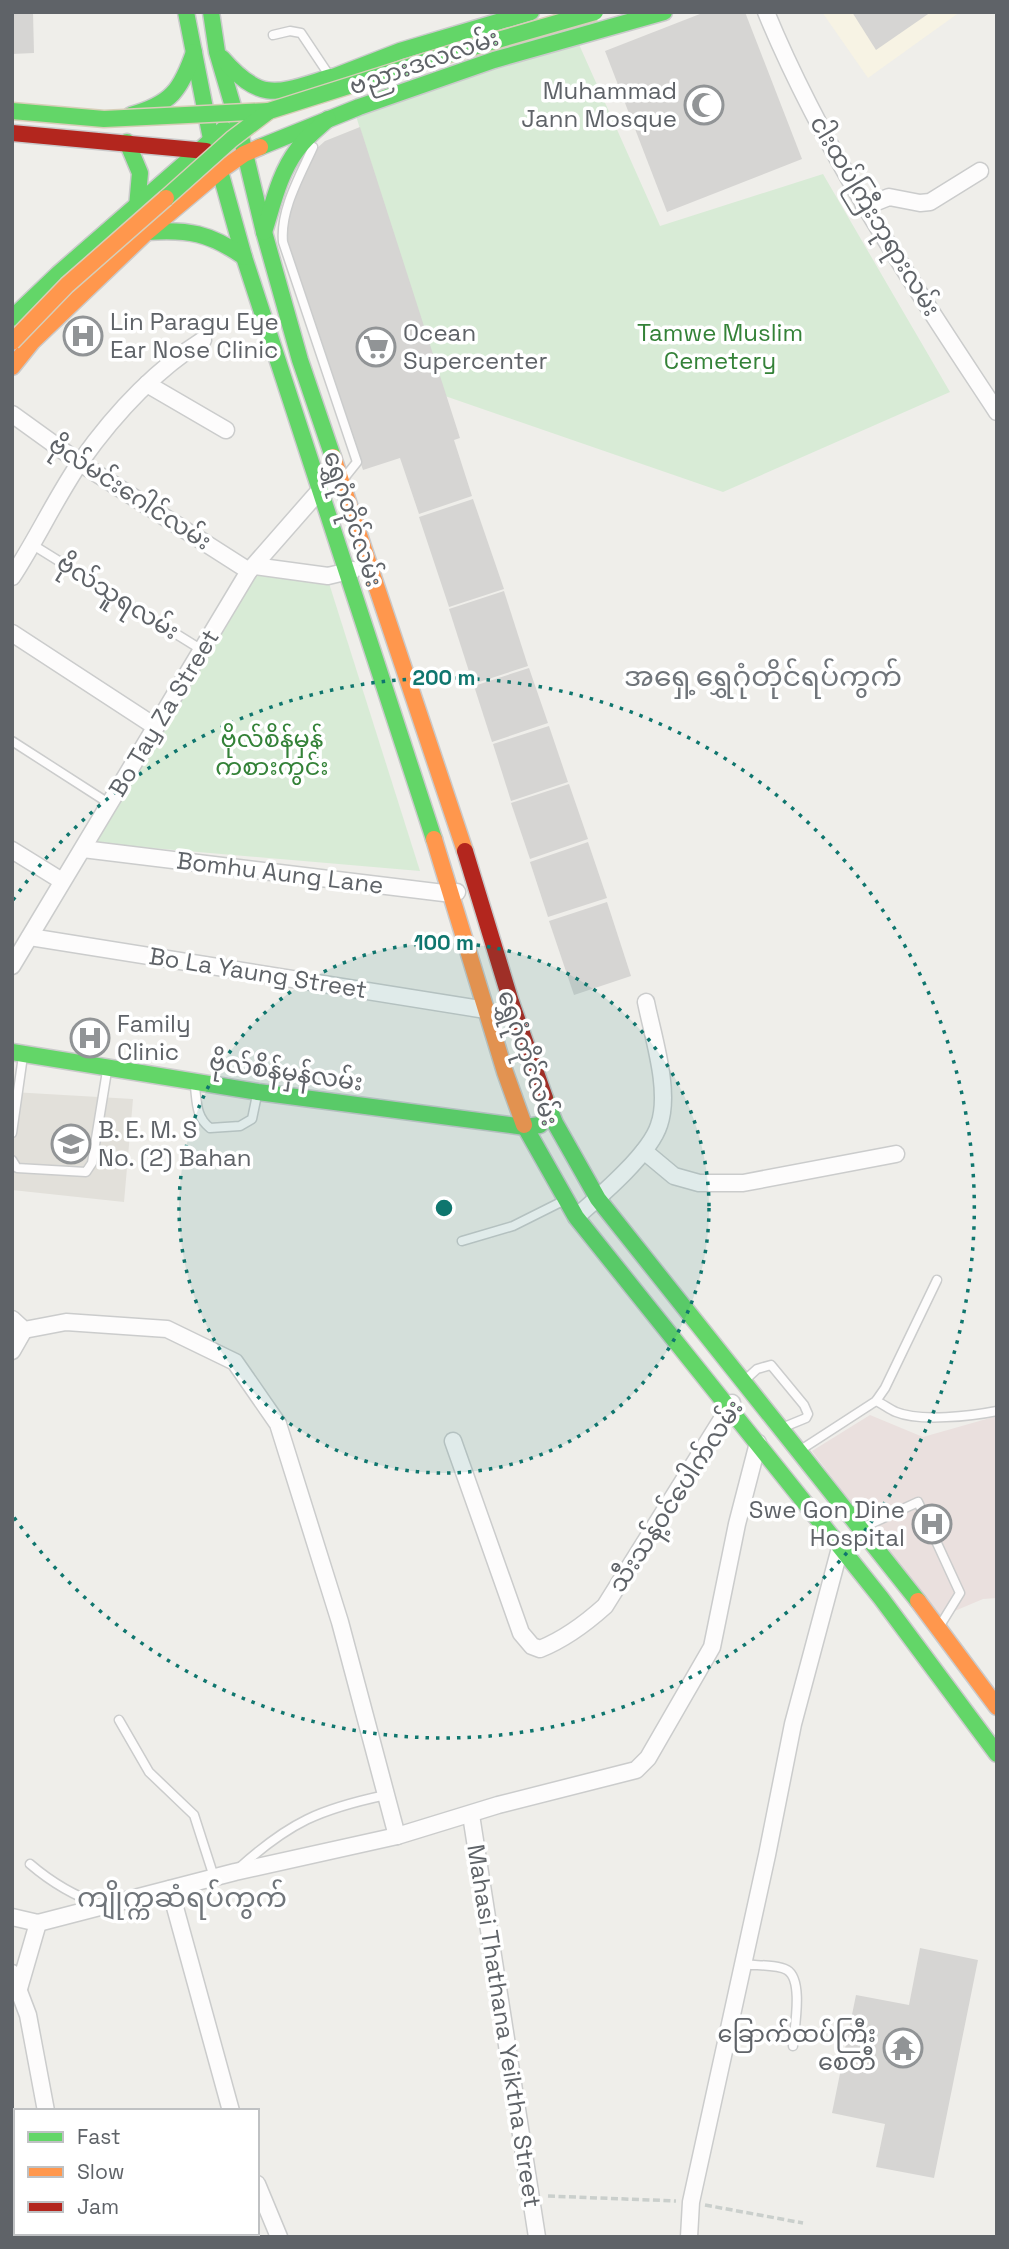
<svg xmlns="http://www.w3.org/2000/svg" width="1009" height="2249" viewBox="0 0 1009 2249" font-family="'Space Grotesk','Noto Sans Myanmar',sans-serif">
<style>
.commercial{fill:#f7f3e4}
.education{fill:#e2e0da}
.medical{fill:#eae0de}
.green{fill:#d8ebd6}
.building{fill:#d6d5d3}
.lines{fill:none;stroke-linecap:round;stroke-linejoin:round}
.lane-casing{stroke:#cbcccc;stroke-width:11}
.street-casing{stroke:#cbcccc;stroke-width:19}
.fast-casing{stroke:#cacacb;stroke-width:19}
.slow-casing{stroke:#cacacb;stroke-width:19}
.jam-casing{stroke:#cacacb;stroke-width:19}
.path{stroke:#cacfcc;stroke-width:3.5;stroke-dasharray:7 3.5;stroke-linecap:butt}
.lane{stroke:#fdfcfc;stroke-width:8}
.street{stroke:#fdfcfc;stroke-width:16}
.fast{stroke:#63d668;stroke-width:16}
.slow{stroke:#ff974d;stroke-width:16}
.jam{stroke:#b3261e;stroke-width:16}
.fast-bridge-casing{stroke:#d7ceb8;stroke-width:19;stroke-linecap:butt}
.slow-bridge-casing{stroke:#d7ceb8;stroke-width:19;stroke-linecap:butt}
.fast-bridge{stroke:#63d668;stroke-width:16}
.slow-bridge{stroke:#ff974d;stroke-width:16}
.ring{fill:none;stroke:#0f766e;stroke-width:3.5;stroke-dasharray:3.5 7}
.labels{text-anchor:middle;stroke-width:7;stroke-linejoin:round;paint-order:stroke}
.street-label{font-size:24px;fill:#5f6368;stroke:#fff}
.poi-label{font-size:24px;fill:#5f6368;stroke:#fff;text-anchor:start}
.park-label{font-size:24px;fill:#348238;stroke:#fff}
.quarter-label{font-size:28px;fill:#70757a;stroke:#fff}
.centre{fill:#0f766e;stroke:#fff;stroke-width:3.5}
.ring-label{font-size:21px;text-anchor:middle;font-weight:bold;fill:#0f766e;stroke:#fff;stroke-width:7;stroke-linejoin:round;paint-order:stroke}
</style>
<rect width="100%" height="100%" fill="#efeeea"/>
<path class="commercial" d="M822 12H960L868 78Z"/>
<path class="education" d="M12 1092 133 1099 124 1202 12 1190Z"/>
<path class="medical" d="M870 1415 923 1437 997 1416V1598L983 1599 938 1618 812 1451Z"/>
<g class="green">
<path d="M577 40 660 226 823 174 950 392 723 492 445 396 355 113Z"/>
<path d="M256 572 328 580 420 871 94 843Z"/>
</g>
<g class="building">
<path d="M12 12H33L34 53 12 54Z"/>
<path d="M705 12H745L802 159 667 212 605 51Z"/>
<path d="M852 12H931L876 50Z"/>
<path d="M360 127 460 438 454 440 472 496 419 514 400 458 363 470 286 240 288 221 302 179 315 150 325 141Z"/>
<path d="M473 499 504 589 449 607 419 517Z"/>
<path d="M504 591 528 666 473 684 449 609Z"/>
<path d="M529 668 548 723 492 742 474 686Z"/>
<path d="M549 726 568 782 511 801 493 744Z"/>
<path d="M569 784 588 839 530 859 511 803Z"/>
<path d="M588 842 607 898 548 917 530 862Z"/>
<path d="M607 902 631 976 574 995 549 921Z"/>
<path d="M920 1948 978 1960 934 2178 876 2167 885 2124 832 2113 856 1995 909 2005Z"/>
</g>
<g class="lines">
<defs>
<g id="lane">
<path d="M273 35 290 31 301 33 329 75"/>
<path d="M313 147C300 176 280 210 283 242L357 462 345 477"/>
<path d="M33 545 202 650"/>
<path d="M12 741 110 804"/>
<path d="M195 1087C197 1103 196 1117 210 1128L240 1126 252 1119 257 1095"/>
<path d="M12 1133 23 1056"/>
<path d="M12 1160 17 1168 86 1172 92 1163 107 1071"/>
<path d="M462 1241 513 1226 563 1201"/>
<path d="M745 1380 757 1369 771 1365 804 1405 808 1414 806 1418 784 1427"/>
<path d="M876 1401C883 1404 889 1409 896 1412 920 1422 972 1416 997 1411"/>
<path d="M802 1449 876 1401 885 1388 937 1280"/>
<path d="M866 1526 918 1502 960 1593 941 1624"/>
<path d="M119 1720 149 1772 194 1815 214 1877"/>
<path d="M30 1864C51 1882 74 1896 101 1905"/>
<path d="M239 1868C290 1822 320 1809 386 1795"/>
<path d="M742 1964C755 1966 776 1964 787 1970 804 1980 794 2029 793 2046"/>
</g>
<g id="street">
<path d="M766 12C825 155 912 283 997 412"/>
<path d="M864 207 889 197 920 203 930 202 980 171"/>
<path d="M147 384 226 430"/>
<path d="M12 414 80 463 249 571"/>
<path d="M254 566 328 576 353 570"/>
<path d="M12 577C37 539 56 497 81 461 115 413 154 371 203 340"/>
<path d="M12 633 156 727"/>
<path d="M83 849 452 894 457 892"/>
<path d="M12 850 62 881"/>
<path d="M30 937 486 1010"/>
<path d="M12 966 249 571 320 490 326 488"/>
<path d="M644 1151 674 1176 699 1183H743L896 1154"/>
<path d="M576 1217C599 1197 650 1154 659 1125 671 1091 653 1037 646 1002"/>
<path d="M12 1319 24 1330 66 1322 167 1329 235 1362 278 1424 340 1622 397 1836"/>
<path d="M12 1351 24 1330"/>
<path d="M453 1441 521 1633 532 1646 540 1649C565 1639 585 1624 605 1606L732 1403"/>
<path d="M471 1815 537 2237"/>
<path d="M170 1889 231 2111"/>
<path d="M12 1917 38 1923 235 1872 397 1836 498 1805 636 1770 648 1758 712 1647 737 1524 758 1443"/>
<path d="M12 1973 28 2015 46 2111"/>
<path d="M18 1992 38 1923"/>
<path d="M257 2184 279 2237"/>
<path d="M72 2233 73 2237"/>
<path d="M689 2237 691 2202 767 1855 793 1724 840 1548"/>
</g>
<g id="fast">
<path d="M186 12 211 139 244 257 434 839"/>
<path d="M211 12 217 52 237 120 264 232 300 360 333 457"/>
<path d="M222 58C262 104 278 93 331 77"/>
<path d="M315 84 400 51 531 12"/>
<path d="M131 115C171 104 181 90 194 52"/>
<path d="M127 142 140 173 137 207"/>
<path d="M260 147 359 107 494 60 664 12"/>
<path d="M147 232C188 229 210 233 244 257"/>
<path d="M264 232C273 204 279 174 297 150 305 138 317 129 328 119"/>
<path d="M12 318 58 274 224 129"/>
<path d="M12 1052 258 1092 525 1127 540 1125"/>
<path d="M545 1098 555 1123 598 1199 918 1601"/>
<path d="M524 1125 576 1217 881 1598 997 1754"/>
</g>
<g id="slow">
<path d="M12 367 32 342 147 232 221 170 244 154 260 147"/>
<path d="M333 457 465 851"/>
<path d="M434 839 505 1072 524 1125"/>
<path d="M918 1601 997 1707"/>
</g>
<g id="jam">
<path d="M12 133 206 151"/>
<path d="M465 851 511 1002 545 1098"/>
</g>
</defs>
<use href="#lane" class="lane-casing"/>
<use href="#street" class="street-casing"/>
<use href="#fast" class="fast-casing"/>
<use href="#slow" class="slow-casing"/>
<use href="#jam" class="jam-casing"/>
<g class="path">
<path d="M548 2196 676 2201"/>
<path d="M705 2205 803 2223"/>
</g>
<use href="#lane" class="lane"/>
<use href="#street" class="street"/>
<use href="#fast" class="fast"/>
<use href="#slow" class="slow"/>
<use href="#jam" class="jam"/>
<defs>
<g id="fast-bridge">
<path d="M12 111 104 119 269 111"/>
<path d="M166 198 232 139 269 111 456 52 595 12"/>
</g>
<path id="slow-bridge" d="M12 342 67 285 166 198"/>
</defs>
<use href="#fast-bridge" class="fast-bridge-casing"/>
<use href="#slow-bridge" class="slow-bridge-casing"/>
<use href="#fast-bridge" class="fast-bridge"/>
<use href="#slow-bridge" class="slow-bridge"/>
</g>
<circle cx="444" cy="1208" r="265" fill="#0f766e" fill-opacity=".12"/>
<g class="ring">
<circle cx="444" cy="1208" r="265"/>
<path d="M13 900A530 530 0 1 1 13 1516"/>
</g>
<defs>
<symbol id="mosque-ring" viewBox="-11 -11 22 22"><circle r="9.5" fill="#fff" stroke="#919496" stroke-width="1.5"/><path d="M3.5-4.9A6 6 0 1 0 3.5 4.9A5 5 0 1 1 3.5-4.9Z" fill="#919496"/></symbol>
<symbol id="hospital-ring" viewBox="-11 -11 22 22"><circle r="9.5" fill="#fff" stroke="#919496" stroke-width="1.5"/><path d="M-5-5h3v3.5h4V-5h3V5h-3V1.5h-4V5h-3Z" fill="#919496"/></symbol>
<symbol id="supermarket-ring" viewBox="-11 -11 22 22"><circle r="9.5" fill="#fff" stroke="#919496" stroke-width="1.5"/><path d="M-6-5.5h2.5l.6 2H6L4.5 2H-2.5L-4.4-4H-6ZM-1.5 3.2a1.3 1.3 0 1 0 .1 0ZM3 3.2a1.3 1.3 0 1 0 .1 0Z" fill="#919496"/></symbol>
<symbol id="school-ring" viewBox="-11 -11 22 22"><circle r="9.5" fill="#fff" stroke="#919496" stroke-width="1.5"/><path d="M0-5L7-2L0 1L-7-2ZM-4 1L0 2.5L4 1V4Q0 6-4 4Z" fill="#919496"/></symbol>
<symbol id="temple-ring" viewBox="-11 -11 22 22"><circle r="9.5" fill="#fff" stroke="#919496" stroke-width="1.5"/><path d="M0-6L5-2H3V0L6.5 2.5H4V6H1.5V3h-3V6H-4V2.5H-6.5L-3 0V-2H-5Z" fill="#919496"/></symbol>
</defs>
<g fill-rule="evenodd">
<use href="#mosque-ring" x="682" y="83" width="44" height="44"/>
<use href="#hospital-ring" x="61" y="314" width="44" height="44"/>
<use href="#supermarket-ring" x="354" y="325" width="44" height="44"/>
<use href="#hospital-ring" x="68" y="1016" width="44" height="44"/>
<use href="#school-ring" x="49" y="1122" width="44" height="44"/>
<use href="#hospital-ring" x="910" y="1502" width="44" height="44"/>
<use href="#temple-ring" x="881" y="2026" width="44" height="44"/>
</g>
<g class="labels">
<g class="street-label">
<text transform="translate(424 62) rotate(-19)" y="8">ဗညားဒလလမ်း</text>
<text transform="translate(875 216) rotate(59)" y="8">ငါးထပ်ကြီးဘုရားလမ်း</text>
<text transform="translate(130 493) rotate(33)" y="8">ဗိုလ်မင်းဂေါင်လမ်း</text>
<text transform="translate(353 519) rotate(72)" y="8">ရွှေဂုံတိုင်လမ်း</text>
<text transform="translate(118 597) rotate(32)" y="8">ဗိုလ်သူရလမ်း</text>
<text transform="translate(164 713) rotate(-59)" y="8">Bo Tay Za Street</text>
<text transform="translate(280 873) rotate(7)" y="8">Bomhu Aung Lane</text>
<text transform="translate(258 973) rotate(9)" y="8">Bo La Yaung Street</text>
<text transform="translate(528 1058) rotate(71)" y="8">ရွှေဂုံတိုင်လမ်း</text>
<text transform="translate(286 1072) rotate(8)" y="8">ဗိုလ်စိန်မှန်လမ်း</text>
<text transform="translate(676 1496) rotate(-57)" y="8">သီးသန့်ဝင်ပေါက်လမ်း</text>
<text transform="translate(504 2026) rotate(81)" y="8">Mahasi Thathana Yeiktha Street</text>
</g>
<g class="poi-label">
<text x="677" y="99" text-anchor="end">Muhammad<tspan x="677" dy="28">Jann Mosque</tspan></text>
<text x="110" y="330">Lin Paragu Eye<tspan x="110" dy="28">Ear Nose Clinic</tspan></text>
<text x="403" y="341">Ocean<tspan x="403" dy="28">Supercenter</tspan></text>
<text x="117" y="1032">Family<tspan x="117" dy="28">Clinic</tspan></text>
<text x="98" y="1138">B. E. M. S<tspan x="98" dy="28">No. (2) Bahan</tspan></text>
<text x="905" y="1518" text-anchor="end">Swe Gon Dine<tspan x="905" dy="28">Hospital</tspan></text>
<text x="876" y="2042" text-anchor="end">ခြောက်ထပ်ကြီး<tspan x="876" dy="28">စေတီ</tspan></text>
</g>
<g class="park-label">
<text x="720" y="341">Tamwe Muslim<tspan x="720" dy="28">Cemetery</tspan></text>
<text x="272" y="747">ဗိုလ်စိန်မှန်<tspan x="272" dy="28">ကစားကွင်း</tspan></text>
</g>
<g class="quarter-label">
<text x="763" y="686">အရှေ့ရွှေဂုံတိုင်ရပ်ကွက်</text>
<text x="182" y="1907">ကျိုက္ကဆံရပ်ကွက်</text>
</g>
</g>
<circle cx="444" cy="1208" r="10" class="centre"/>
<g class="ring-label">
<text x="444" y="685">200 m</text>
<text x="444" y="950">100 m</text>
</g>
<rect width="1009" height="2249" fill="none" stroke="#5f6368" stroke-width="28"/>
<rect x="14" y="2109" width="245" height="126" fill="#ffffff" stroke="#bfc1c3" stroke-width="2"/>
<rect x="28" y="2132" width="35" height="10" fill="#63d668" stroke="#bfc1c3" stroke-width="2"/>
<text x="77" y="2144" font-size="21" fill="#5f6368">Fast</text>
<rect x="28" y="2167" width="35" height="10" fill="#ff974d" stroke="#bfc1c3" stroke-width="2"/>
<text x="77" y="2179" font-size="21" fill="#5f6368">Slow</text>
<rect x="28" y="2202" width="35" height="10" fill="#b3261e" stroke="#bfc1c3" stroke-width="2"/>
<text x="77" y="2214" font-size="21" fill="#5f6368">Jam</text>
</svg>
